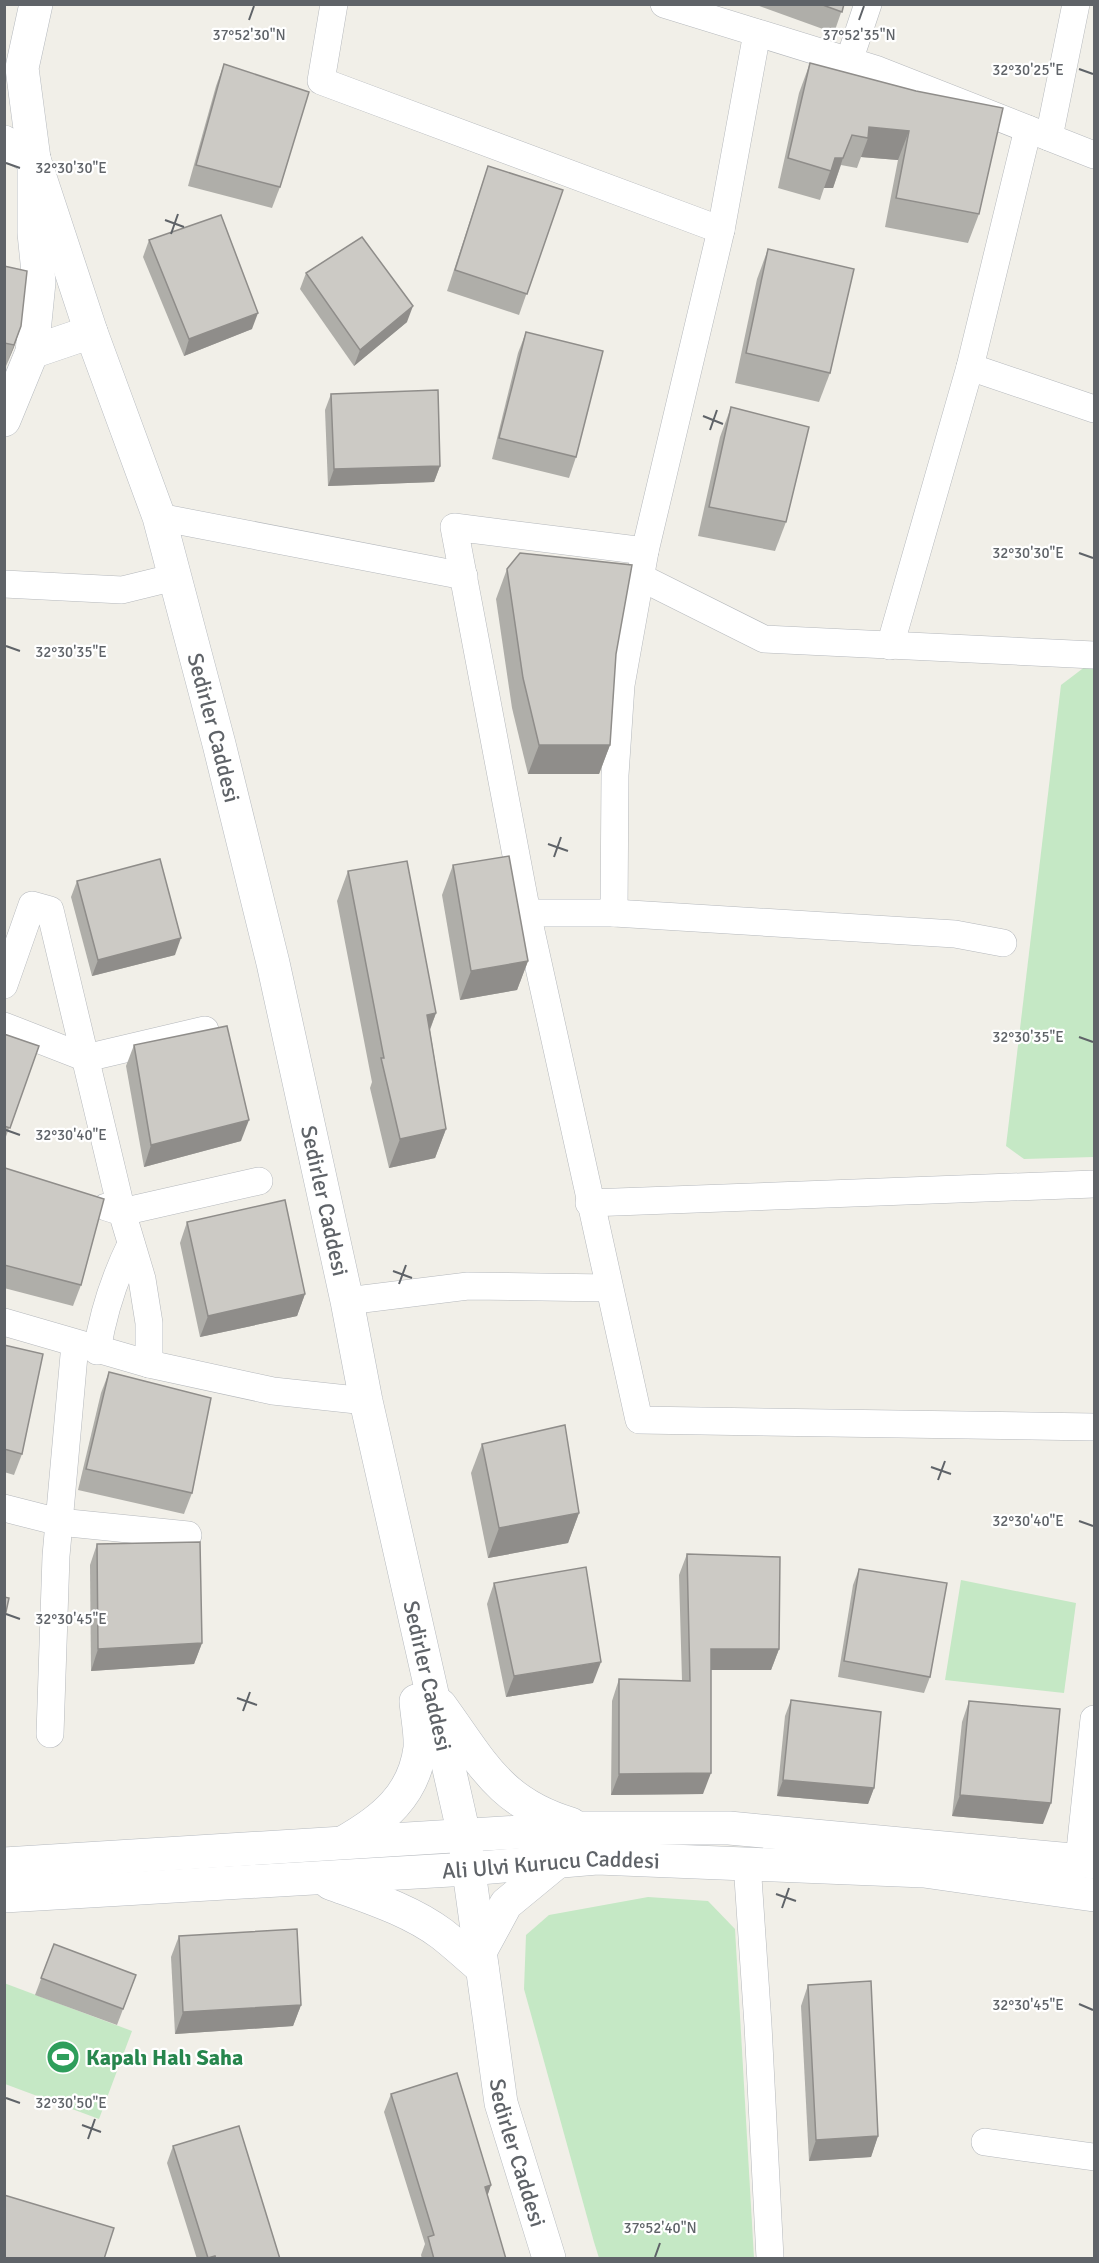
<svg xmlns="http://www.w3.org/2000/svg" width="1099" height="2263" viewBox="0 0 1099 2263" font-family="Signika,sans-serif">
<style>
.green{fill:#c5e8c5}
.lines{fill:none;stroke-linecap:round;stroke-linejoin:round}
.street-casing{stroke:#b5b8bc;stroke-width:28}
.secondary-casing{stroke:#b6babf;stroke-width:34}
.street{stroke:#fff;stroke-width:27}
.secondary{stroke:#fff;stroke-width:33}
.wall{fill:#afaea9}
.shaded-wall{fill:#8f8d8a}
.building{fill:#cccac5;stroke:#8f8d8a;stroke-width:1.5}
.ticks{fill:none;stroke:#5f6368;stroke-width:2}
.labels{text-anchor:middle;stroke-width:4.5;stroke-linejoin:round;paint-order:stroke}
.street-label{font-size:22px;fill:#5f6368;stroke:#fff}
.leisure-label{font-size:22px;font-weight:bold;fill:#27864d;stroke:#fff;text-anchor:start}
.ticks-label{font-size:15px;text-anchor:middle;fill:#5f6368;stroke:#fff;stroke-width:4.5;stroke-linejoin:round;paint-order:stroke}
</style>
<rect width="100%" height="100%" fill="#f1efe8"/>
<g class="green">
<path d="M1090 663H1094V1157L1024 1159 1006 1146 1061 685Z"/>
<path d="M961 1580 1076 1603 1064 1693 945 1680Z"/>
<path d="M648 1897 708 1901 735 1929 754 2258H599L594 2242 524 1989 526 1935 549 1915Z"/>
<path d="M4 1983 132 2031 99 2119 5 2084Z"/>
</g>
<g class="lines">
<defs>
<g id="street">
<path d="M334 4 321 81 721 230"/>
<path d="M664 4 878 70 1094 155"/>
<path d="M849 61 868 4"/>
<path d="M1049 137 1076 4"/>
<path d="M970 367 1094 409"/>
<path d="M159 517 464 576"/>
<path d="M645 551 454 527 527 913 639 1420 1094 1427"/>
<path d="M640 577 764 639 1094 655"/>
<path d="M4 584 122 590 175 577"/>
<path d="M890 646 970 367 1028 129"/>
<path d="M527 913H614L955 934 1003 943"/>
<path d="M614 913 615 775 621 685 645 551 721 230 757 33"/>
<path d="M4 985 32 905 50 910 122 1212 142 1279 149 1323V1364"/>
<path d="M4 1026 86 1058 205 1030"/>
<path d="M589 1203 1094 1184"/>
<path d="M106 1207 122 1212 259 1181"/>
<path d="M347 1301 468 1286 608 1288"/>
<path d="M4 1322 149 1364 273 1391 366 1401"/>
<path d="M97 1351C103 1312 114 1279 131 1244"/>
<path d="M4 1508 59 1522 188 1535"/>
<path d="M50 1734 56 1556 75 1344"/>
<path d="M1079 1860 1094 1719"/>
<path d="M747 1863 758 2025 770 2258"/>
<path d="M985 2142 1094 2157"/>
</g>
<g id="secondary">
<path d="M4 142 34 159"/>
<path id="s1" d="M34 159 91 332 159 517 219 744 273 963 347 1301 366 1401 464 1835 501 2103 549 2258"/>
<path d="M32 352 91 332"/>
<path d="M4 420 32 352 39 282 34 233V159L22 68 36 4"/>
<path d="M440 1705C481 1761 499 1803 571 1824"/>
<path d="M344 1842C383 1820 414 1795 420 1748 421 1733 417 1716 416 1701"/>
<path d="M4 1864 584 1828H729L1094 1862"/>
<path d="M330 1883C368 1897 410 1910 442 1934 456 1945 469 1957 482 1968"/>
<path id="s2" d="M4 1896 468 1869 597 1858 924 1871 1094 1895"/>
<path d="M480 1952 506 1904 557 1862"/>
</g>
</defs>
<use href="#street" class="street-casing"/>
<use href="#secondary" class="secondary-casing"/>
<use href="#street" class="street"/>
<use href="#secondary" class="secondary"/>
</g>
<g class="wall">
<path d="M754 4H844L834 33Z"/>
<path d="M810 63 916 91 979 214 968 243 885 227 898 160 861 157 857 168 841 165 833 188H824L820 200 778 188 799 93Z"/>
<path d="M224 64 280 187 272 208 188 186 216 86Z"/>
<path d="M488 166 563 190 519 315 447 291Z"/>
<path d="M149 240 252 329 184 356 143 257Z"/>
<path d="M768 249 830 373 819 402 735 383 757 279Z"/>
<path d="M4 266 27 271 14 347 6 366H4Z"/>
<path d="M306 273 407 322 354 366 300 289Z"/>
<path d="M526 332 576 457 569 478 492 459 518 353Z"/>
<path d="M331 394 440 466 434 482 328 486 325 410Z"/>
<path d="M731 407 786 522 775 551 698 536 720 437Z"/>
<path d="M507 569 616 654 610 745 599 774H528L512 708 496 599Z"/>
<path d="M453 865 528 961 517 990 460 1000 442 895Z"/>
<path d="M348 871 436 1013 430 1030 446 1129 435 1158 389 1168 370 1088 372 1082 337 901Z"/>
<path d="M77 881 175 955 92 976 71 897Z"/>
<path d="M4 1034 39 1046 4 1142Z"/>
<path d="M134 1045 241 1141 144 1167 126 1066Z"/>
<path d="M4 1171 81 1285 73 1306 4 1288Z"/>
<path d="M187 1222 305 1294 297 1316 200 1337 180 1243Z"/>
<path d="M4 1345 22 1454 14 1475 4 1472Z"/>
<path d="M109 1372 192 1493 184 1514 78 1490 101 1393Z"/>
<path d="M482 1444 579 1513 568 1543 488 1558 471 1473Z"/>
<path d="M97 1544 202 1643 194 1664 91 1671 90 1565Z"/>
<path d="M687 1554 779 1649 771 1670H711L703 1794 611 1795 612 1701 619 1679 682 1681 679 1575Z"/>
<path d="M859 1569 930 1677 924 1693 838 1677 853 1585Z"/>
<path d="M494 1583 593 1683 506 1697 487 1604Z"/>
<path d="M791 1700 874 1788 868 1804 777 1796 785 1716Z"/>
<path d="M969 1701 1043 1824 952 1816 962 1722Z"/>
<path d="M179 1936 301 2005 293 2026 175 2034 171 1957Z"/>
<path d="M54 1944 136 1975 117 2025 35 1995Z"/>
<path d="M808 1985 878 2136 871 2157 809 2161 801 2006Z"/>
<path d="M391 2094 491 2185 487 2196 506 2259H422L421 2255 425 2244 384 2112Z"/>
<path d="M173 2146 280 2259H197L167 2163Z"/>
</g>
<g class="shaded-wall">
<path d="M869 127 909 131 898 160 861 157 868 138Z"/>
<path d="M835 158H843L833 188H824Z"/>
<path d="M413 306 407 322 354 366 360 350Z"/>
<path d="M258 313 252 329 184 356 189 339Z"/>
<path d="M21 326 14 347 6 366 14 345Z"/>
<path d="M440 466 434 482 328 486 334 469Z"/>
<path d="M539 745H610L599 774H528Z"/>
<path d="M181 938 175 955 92 976 98 960Z"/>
<path d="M528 961 517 990 460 1000 471 971Z"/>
<path d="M436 1013 425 1042 427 1015Z"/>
<path d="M249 1120 241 1141 144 1167 151 1145Z"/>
<path d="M446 1129 435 1158 389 1168 400 1139Z"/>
<path d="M305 1294 297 1316 200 1337 208 1316Z"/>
<path d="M579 1513 568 1543 488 1558 499 1528Z"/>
<path d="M202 1643 194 1664 91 1671 98 1649Z"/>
<path d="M711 1649H779L771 1670H704Z"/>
<path d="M601 1662 593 1683 506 1697 514 1676Z"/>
<path d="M711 1773 703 1794 611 1795 619 1774Z"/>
<path d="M783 1780 874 1788 868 1804 777 1796Z"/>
<path d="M960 1795 1051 1803 1043 1824 952 1816Z"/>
<path d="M301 2005 293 2026 175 2034 183 2012Z"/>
<path d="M878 2136 871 2157 809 2161 816 2140Z"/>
<path d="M491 2185 485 2203V2187Z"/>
</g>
<g class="building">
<path d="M820 4H844L842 12Z"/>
<path d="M810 63 916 91 1003 108 979 214 896 198 909 131 869 127 868 138 852 135 843 158H835L831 171 788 158Z"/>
<path d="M224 64 309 92 280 187 196 165Z"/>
<path d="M488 166 563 190 527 294 455 270Z"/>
<path d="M221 215 258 313 189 339 149 240Z"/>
<path d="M362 237 413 306 360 350 306 273Z"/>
<path d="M768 249 854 269 830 373 746 353Z"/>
<path d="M4 266 27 271 21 326 14 345 4 343Z"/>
<path d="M526 332 603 351 576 457 499 438Z"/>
<path d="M438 390 440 466 334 469 331 394Z"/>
<path d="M731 407 809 427 786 522 709 507Z"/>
<path d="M520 553 632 565 616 654 610 745H539L523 678 507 569Z"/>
<path d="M509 856 528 961 471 971 453 865Z"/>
<path d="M160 859 181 938 98 960 77 881Z"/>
<path d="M407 861 436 1013 427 1015 446 1129 400 1139 381 1058H384L348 871Z"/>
<path d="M227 1026 249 1120 151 1145 134 1045Z"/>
<path d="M4 1034 39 1046 10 1128 4 1126Z"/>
<path d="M5 1168 104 1199 81 1285 4 1265V1172Z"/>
<path d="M285 1200 305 1294 208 1316 187 1222Z"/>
<path d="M4 1345 43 1354 22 1454 4 1449Z"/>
<path d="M109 1372 211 1398 192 1493 86 1469Z"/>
<path d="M565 1425 579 1513 499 1528 482 1444Z"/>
<path d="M200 1542 202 1643 98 1649 97 1544Z"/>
<path d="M687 1554 780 1557 779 1649H711V1773L619 1774V1679L690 1681Z"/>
<path d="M586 1567 601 1662 514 1676 494 1583Z"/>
<path d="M859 1569 947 1583 930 1677 844 1661Z"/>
<path d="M4 1597 9 1598 4 1621Z"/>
<path d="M791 1700 881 1712 874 1788 783 1780Z"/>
<path d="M969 1701 1060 1709 1051 1803 960 1795Z"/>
<path d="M297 1929 301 2005 183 2012 179 1936Z"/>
<path d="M54 1944 136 1975 123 2009 41 1978Z"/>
<path d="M871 1981 878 2136 816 2140 808 1985Z"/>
<path d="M457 2073 491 2185 485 2187 506 2259H434L428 2237 434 2235 391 2094Z"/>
<path d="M239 2126 280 2259H216L215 2256 208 2258 173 2146Z"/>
<path d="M4 2195 114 2228 104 2259H4Z"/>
</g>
<path class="ticks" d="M249 20 254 6M859 20 864 6M1079 69 1093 74M6 163 20 168M165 220 184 227M171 234 178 214M703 416 723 424M710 430 717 410M1079 553 1093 558M6 646 20 651M548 844 568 851M554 857 561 837M1079 1037 1093 1042M6 1130 20 1135M393 1271 412 1278M399 1284 406 1265M931 1467 951 1474M938 1480 945 1461M1079 1521 1093 1526M6 1614 20 1619M237 1698 257 1705M243 1711 250 1692M776 1894 796 1901M782 1908 789 1888M1079 2004 1093 2010M6 2098 20 2103M82 2125 101 2132M88 2139 95 2119M655 2257 660 2243"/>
<defs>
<symbol id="stadium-disc" viewBox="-11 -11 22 22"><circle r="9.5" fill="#2e9e5b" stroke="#fff"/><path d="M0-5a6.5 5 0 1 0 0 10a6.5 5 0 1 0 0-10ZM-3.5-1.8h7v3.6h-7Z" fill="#fff"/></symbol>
</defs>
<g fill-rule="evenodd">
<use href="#stadium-disc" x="44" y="2038" width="38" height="38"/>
</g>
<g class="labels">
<g class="street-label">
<text dy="8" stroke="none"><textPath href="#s1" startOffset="597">Sedirler Caddesi</textPath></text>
<text dy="8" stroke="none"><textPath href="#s1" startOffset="1083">Sedirler Caddesi</textPath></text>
<text dy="8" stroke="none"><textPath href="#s1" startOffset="1569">Sedirler Caddesi</textPath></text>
<text dy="8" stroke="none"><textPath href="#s2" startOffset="548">Ali Ulvi Kurucu Caddesi</textPath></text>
<text dy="8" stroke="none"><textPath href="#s1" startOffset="2055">Sedirler Caddesi</textPath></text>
</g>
<g class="leisure-label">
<text x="86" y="2065">Kapalı Halı Saha</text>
</g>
</g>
<g class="ticks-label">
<text x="249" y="40">37°52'30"N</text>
<text x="859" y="40">37°52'35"N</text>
<text x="1028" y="75">32°30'25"E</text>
<text x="71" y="173">32°30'30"E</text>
<text x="1028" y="558">32°30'30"E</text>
<text x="71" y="657">32°30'35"E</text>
<text x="1028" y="1042">32°30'35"E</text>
<text x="71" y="1140">32°30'40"E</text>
<text x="1028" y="1526">32°30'40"E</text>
<text x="71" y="1624">32°30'45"E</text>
<text x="1028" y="2010">32°30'45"E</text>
<text x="71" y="2108">32°30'50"E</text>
<text x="660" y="2233">37°52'40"N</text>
</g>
<rect width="1099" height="2263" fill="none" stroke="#5f6368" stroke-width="12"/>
</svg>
